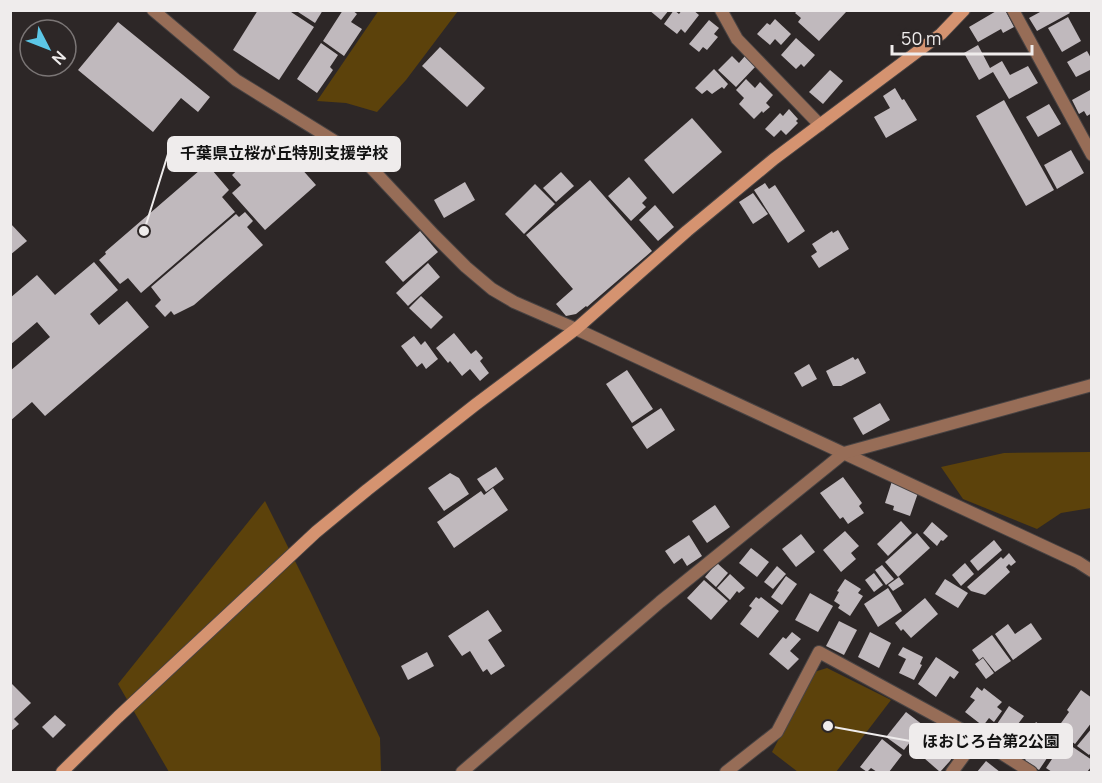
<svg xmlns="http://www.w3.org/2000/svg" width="1102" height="783" viewBox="0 0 1102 783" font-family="Manrope,'Noto Sans JP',sans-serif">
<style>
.green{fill:#5c420b}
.building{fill:#c0b9bd}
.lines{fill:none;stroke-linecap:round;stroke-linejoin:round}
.street-casing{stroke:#484343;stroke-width:14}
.secondary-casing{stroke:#484343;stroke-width:14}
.street{stroke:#976d57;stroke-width:12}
.secondary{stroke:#d59370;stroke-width:12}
.leader{fill:none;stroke:#efecec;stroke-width:2}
.callout-dot{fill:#efecec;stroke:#2d2727;stroke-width:2}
.callout{fill:#efecec;stroke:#efecec;stroke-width:2}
.callout-label{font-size:16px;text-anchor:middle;font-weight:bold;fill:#111}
</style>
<rect width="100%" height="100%" fill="#2d2727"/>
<g class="green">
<path d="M379 10 458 11 406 80 377 112 346 103 317 101Z"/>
<path d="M1091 452V508L1061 513 1037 529 963 499 941 467 1004 453Z"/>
<path d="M265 501 311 593 380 738 381 772H169L118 684Z"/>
<path d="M827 668 891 700 836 772H798L772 752 814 672Z"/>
</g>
<g class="building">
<path d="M258 10H288L314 27 279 80 233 50Z"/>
<path d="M295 10H323L315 23Z"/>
<path d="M343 10H352L357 14 351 22 362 29 344 56 323 41Z"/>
<path d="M649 10H669L661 20Z"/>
<path d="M674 10 679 14 682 10H693L699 15 685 33 681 29 677 34 664 24Z"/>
<path d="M798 10H845L846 12 819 41 798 22 801 18 795 13Z"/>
<path d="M998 10H1005L1014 27 1003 33 1001 29 978 42 969 27Z"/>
<path d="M1040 10H1068L1070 13 1037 31 1029 18 1040 12Z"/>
<path d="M1068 17 1081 41 1062 52 1048 28Z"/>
<path d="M775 19 791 34 781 45 775 39 770 45 757 34 767 23 770 25Z"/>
<path d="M709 20 719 28 714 34 718 37 707 50 703 47 699 52 689 44Z"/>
<path d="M118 22 210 97 198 112 181 98 153 132 78 70Z"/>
<path d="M796 38 815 55 804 67 801 64 796 69 781 55Z"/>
<path d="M321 43 338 55 330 67 333 70 317 93 297 79Z"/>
<path d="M978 45 990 68 1002 61 1010 75 1028 66 1038 83 1009 99 993 72 979 80 964 53Z"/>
<path d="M440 47 485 88 467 107 422 66Z"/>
<path d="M1087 51 1092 60V69L1076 77 1067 62Z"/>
<path d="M732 56 739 63 745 56 756 66 736 87 718 70Z"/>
<path d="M714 69 728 84 724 89 722 87 712 94 707 90 702 94 695 88Z"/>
<path d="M830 70 843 81 823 104 809 92Z"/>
<path d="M746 79 755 88 760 82 773 95 766 103 770 107 763 113 762 111 754 119 739 104 744 98 736 90Z"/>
<path d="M895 88 902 100 904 99 917 120 886 138 874 117 890 108 883 96Z"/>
<path d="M1092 89V113L1087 116 1084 111 1079 114 1072 100Z"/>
<path d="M1004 100 1054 190 1026 206 976 116Z"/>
<path d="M1049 104 1061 124 1038 137 1026 117Z"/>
<path d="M789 109 798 119 796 121 798 123 786 135 781 130 774 137 765 129 780 113 783 116Z"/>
<path d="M692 118 722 152 673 194 644 160Z"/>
<path d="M283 148 316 185 265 230 232 193 241 185 232 175 244 164 249 170 253 167 256 171Z"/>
<path d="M1071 150 1084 173 1057 189 1044 165Z"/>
<path d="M207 164 229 190 222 197 235 212 141 293 128 278 120 284 99 260 106 254 105 252Z"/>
<path d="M561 172 574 186 556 202 543 188Z"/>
<path d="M629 177 647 198 642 203 646 207 631 221 608 196Z"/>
<path d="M590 180 652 251 587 307 586 306 576 314 566 316 556 304 573 289 526 235Z"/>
<path d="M465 182 475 200 444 218 434 200Z"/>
<path d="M765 183 769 189 775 185 805 231 788 243 754 190Z"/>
<path d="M535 184 555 204 524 234 505 214Z"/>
<path d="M753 193 768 214 753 224 739 202Z"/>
<path d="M655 205 674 227 658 241 639 220Z"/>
<path d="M245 212 253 221 247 227 263 245 194 305 174 315 171 311 165 317 155 306 161 300 151 287 236 214 239 217Z"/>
<path d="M10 223 27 241 10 255Z"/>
<path d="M838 230 849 249 819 268 811 256 817 252 812 244 832 231 833 233Z"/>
<path d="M420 231 438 252 403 282 385 262Z"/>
<path d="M94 262 118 290 90 314 99 325 127 301 149 327 45 416 32 402 10 421V371L50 337 37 322 10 345V298L37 275 55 295Z"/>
<path d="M428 263 440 277 408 306 396 293Z"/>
<path d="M421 296 443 317 431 329 409 308Z"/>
<path d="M454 333 471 354 476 350 483 358 480 361 489 373 480 381 470 369 462 376 450 361 448 363 436 348Z"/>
<path d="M414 336 421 345 425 341 438 359 426 369 422 363 417 367 401 346Z"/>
<path d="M853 357 855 360 858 358 866 373 841 386H833L826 371Z"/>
<path d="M809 364 817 379 802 387 794 373Z"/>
<path d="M627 370 653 409 632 423 606 384Z"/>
<path d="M880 403 890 420 863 435 853 418Z"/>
<path d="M661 408 675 430 647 449 632 427Z"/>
<path d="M496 467 504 479 486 492 477 479Z"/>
<path d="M450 473 459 478 469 494 444 511 428 488Z"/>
<path d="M843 477 862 503 859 506 864 513 848 524 843 517 840 519 820 493Z"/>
<path d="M892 481 919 490 910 516 893 510 894 506 885 503Z"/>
<path d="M493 488 508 510 454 548 437 522 481 491 484 495Z"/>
<path d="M715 505 730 527 707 543 692 521Z"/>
<path d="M901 521 912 533 888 556 877 544Z"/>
<path d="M932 522 948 536 943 541 941 540 937 546 923 533Z"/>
<path d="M845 531 859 546 851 553 856 559 841 572 823 550Z"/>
<path d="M917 533 930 548 898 577 885 562Z"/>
<path d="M801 534 815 552 796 567 782 549Z"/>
<path d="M689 535 702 556 687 566 682 558 674 564 665 551Z"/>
<path d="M994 540 1002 550 978 571 970 561Z"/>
<path d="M751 548 769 562 757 577 739 563Z"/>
<path d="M1009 553 1016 562 1011 566 1009 564 1006 567 1010 572 985 595 971 591 967 587 1001 557 1003 559Z"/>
<path d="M717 563 728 573 716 587 705 577Z"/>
<path d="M965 563 974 574 961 586 952 575Z"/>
<path d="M882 565 894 579 886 585 875 570Z"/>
<path d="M777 566 786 574 773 589 764 582Z"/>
<path d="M874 573 883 585 874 592 865 580Z"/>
<path d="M730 574 745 588 739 593 737 591 730 600 717 588Z"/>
<path d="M786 576 797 584 782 605 771 597Z"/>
<path d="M899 577 904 584 893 591 888 585Z"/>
<path d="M845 579 861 589 858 593 863 596 850 616 838 608 840 605 834 601 839 592 837 591Z"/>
<path d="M945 579 968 593 958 608 935 594Z"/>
<path d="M704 580 728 601 711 620 687 598Z"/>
<path d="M888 588 902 611 878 627 864 604Z"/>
<path d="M810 593 833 606 818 632 795 620Z"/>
<path d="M756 597 759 599 761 597 779 611 758 638 740 624 752 608 749 606Z"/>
<path d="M925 598 938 614 911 638 903 629 901 631 895 623Z"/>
<path d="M488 610 502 631 488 640 505 666 491 675 487 669 483 672 470 651 462 656 448 636Z"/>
<path d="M839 621 857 630 844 655 826 646Z"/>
<path d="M1031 623 1042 639 1013 660 995 634 1008 624 1015 634Z"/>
<path d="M792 632 801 639 790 651 799 659 788 670 769 654 783 637 786 639Z"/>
<path d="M870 632 891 643 879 668 858 657Z"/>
<path d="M992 635 1011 661 995 672 983 657 979 660 972 650Z"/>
<path d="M903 647 923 657 920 664 922 665 914 680 899 673 906 659 898 655Z"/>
<path d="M427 652 434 666 408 680 401 666Z"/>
<path d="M936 657 959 672 954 679 950 676 936 697 918 684Z"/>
<path d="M983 658 994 673 986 679 975 664Z"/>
<path d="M10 682 31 703 14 719 19 724 10 732Z"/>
<path d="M977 687 982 691 984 688 1002 702 997 707 1002 711 994 722 989 718 983 726 965 712 975 700 970 697Z"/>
<path d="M1081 690 1092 698V722L1075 744 1056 730 1069 712 1067 710Z"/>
<path d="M1009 706 1024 716 1018 724 1026 729 1013 748 991 733Z"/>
<path d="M906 712 923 725 904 750 886 737Z"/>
<path d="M55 715 66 725 53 738 42 727Z"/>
<path d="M1036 722 1060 739 1039 770 1025 760 1028 756 1018 749Z"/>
<path d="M1092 728V752L1089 755 1077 746Z"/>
<path d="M941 733 958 748 950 761 940 772 924 758 934 741Z"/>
<path d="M882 739 902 755 889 772H877L871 768 867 772 860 767Z"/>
<path d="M1064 741 1092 760V766L1087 772H1052L1046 768Z"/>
<path d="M986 761 1000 772H977Z"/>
</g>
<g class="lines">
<defs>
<g id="street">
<path d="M153 10 236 80 362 158 434 235 466 267 492 289 514 302 576 329 1078 562 1092 571"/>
<path d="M721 10 737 39 820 125"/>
<path d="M1013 10 1092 155"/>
<path d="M462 772 660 602 844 453 1092 385"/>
<path d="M726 772 777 732 819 652 977 738 1031 772"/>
<path d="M952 772 977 738"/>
</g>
<path id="secondary" d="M62 772 118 717 316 532 367 490 475 405 576 329 687 231 774 159 941 34 964 10"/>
</defs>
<use href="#street" class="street-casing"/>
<use href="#secondary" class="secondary-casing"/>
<use href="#street" class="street"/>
<use href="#secondary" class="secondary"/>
</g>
<path class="leader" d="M144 231L168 154M828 726L910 741"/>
<g class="callout-dot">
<circle cx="144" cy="231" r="6"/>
<circle cx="828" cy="726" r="6"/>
</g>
<g class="callout">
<rect x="168" y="137" width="232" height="34" rx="6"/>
<rect x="910" y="724" width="162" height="34" rx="6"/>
</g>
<g class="callout-label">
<text x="284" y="159">千葉県立桜が丘特別支援学校</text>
<text x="991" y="747">ほおじろ台第2公園</text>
</g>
<rect width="1102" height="783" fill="none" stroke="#efecec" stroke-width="24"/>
<g transform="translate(48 48) rotate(132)"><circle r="28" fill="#2d2727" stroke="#7b7676" stroke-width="1.5"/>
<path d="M0-4.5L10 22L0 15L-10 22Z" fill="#5cc7e7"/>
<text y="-9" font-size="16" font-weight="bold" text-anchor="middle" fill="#efecec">N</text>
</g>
<path d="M892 45v9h140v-9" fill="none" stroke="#efecec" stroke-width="3"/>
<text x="901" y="45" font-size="18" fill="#efecec" stroke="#2d2727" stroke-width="4.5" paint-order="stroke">50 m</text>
</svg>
